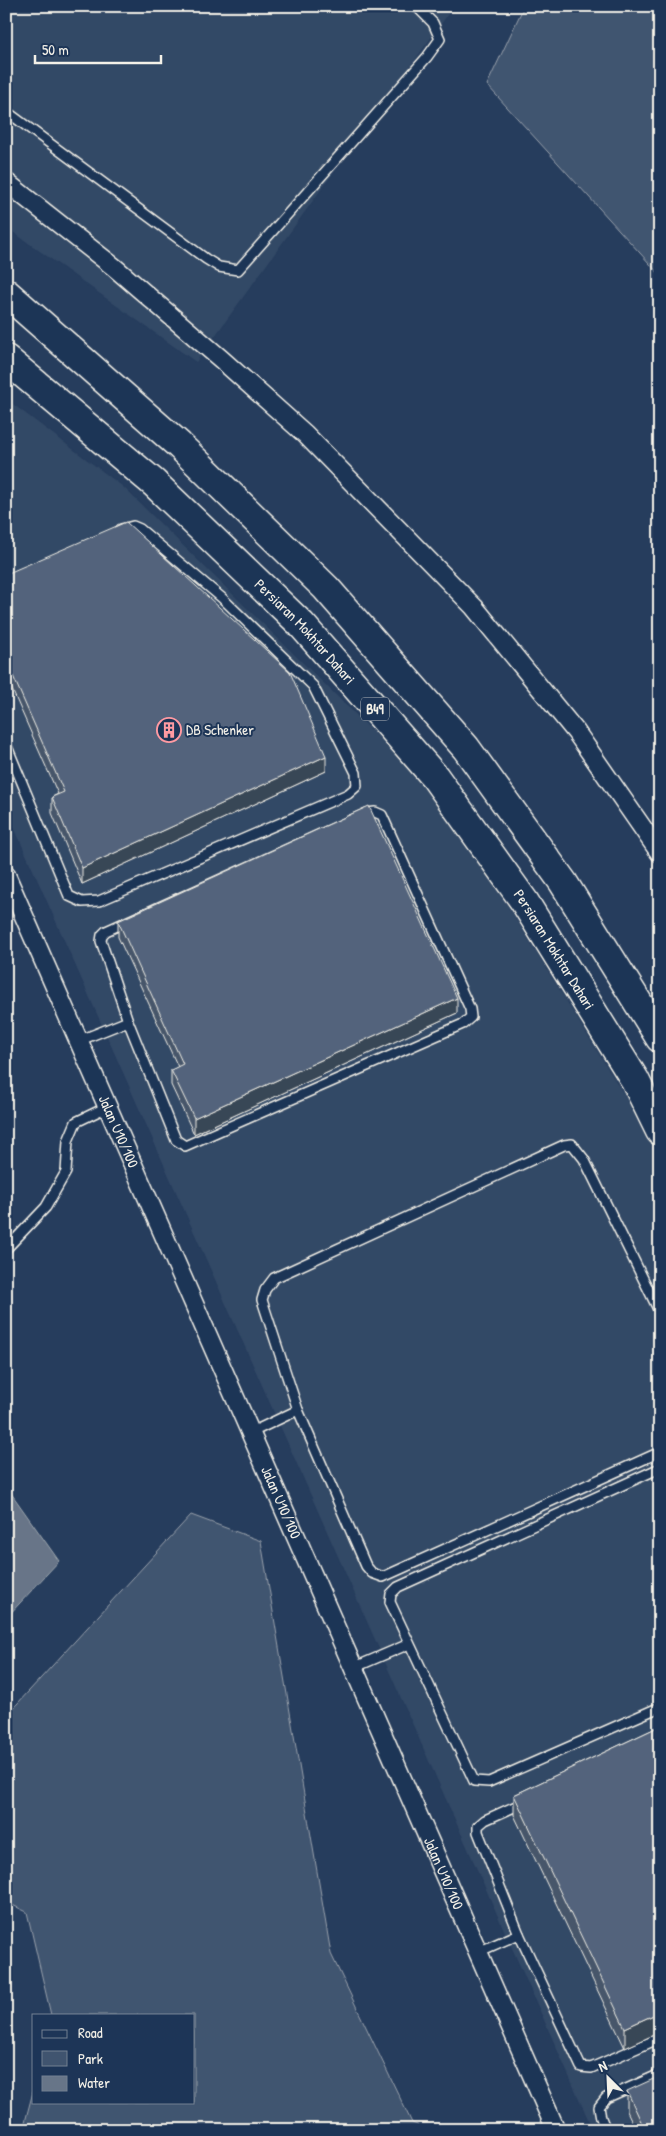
<svg xmlns="http://www.w3.org/2000/svg" width="666" height="2136" viewBox="0 0 666 2136" font-family="'Patrick Hand',sans-serif">
<style>
.built{fill:#334966}
.green{fill:#40546f;stroke:#9aa2ac}
.water{fill:#677588;stroke:#9fa7ae}
.lines{fill:none;stroke-linecap:round;stroke-linejoin:round}
.service-casing{stroke:#f4f1e8;stroke-width:12}
.minor-casing{stroke:#f4f1e8;stroke-width:21}
.primary-casing{stroke:#f4f1e8;stroke-width:31}
.service{stroke:#1d3557;stroke-width:9}
.minor{stroke:#1d3557;stroke-width:18}
.primary{stroke:#1d3557;stroke-width:28}
.wall{fill:#47566a;stroke:#f4f1e8}
.shaded-wall{fill:#394656;stroke:#f4f1e8}
.building{fill:#52647b;stroke:#f4f1e8}
.labels{text-anchor:middle;stroke-width:4;stroke-linejoin:round;paint-order:stroke}
.shield{fill:#1d3557;stroke:#b4b9bc;stroke-width:1}
.shield-label{font-size:14px;font-weight:bold;fill:#f4f1e8}
.street-label{font-size:15px;fill:#f4f1e8;stroke:#1d3557}
.poi-label{font-size:15px;fill:#f4f1e8;stroke:#1d3557;text-anchor:start}
</style>
<rect width="100%" height="100%" fill="#263d5d"/>
<filter id="ink" filterUnits="userSpaceOnUse"><feTurbulence type="fractalNoise" baseFrequency=".02" numOctaves="2"/><feDisplacementMap in="SourceGraphic" scale="10" xChannelSelector="R" yChannelSelector="G"/><feConvolveMatrix kernelMatrix="1 2 1 2 8 2 1 2 1" color-interpolation-filters="sRGB"/></filter>
<g filter="url(#ink)">
<g class="built">
<path d="M6 6H454L196 362 6 227Z"/>
<path d="M6 399 122 486 442 799 660 1153V2130H593L6 809Z"/>
</g>
<g class="green">
<path d="M524 6H660V275L487 85Z"/>
<path d="M191 1515 261 1541 331 1954 412 2123 431 2130H30L25 2122 34 2088V2102H194V2015H51L27 1912 6 1902V1716Z"/>
</g>
<path class="water" d="M6 1486 59 1561 6 1618Z"/>
<g class="lines">
<defs>
<g id="service">
<path d="M6 111 206 259 219 267 238 270 427 57 440 39 433 23 416 6"/>
<path d="M6 744 69 896 82 902 99 901 348 794 357 786 356 773 313 686 222 598 140 529 133 526 121 529"/>
<path d="M375 812 382 815 470 1009 471 1017 463 1024 185 1146 176 1140 128 1021 101 941 102 935 106 931 367 813Z"/>
<path d="M78 1041 128 1021"/>
<path d="M6 1249 46 1207 66 1172 68 1141 76 1122 107 1107"/>
<path d="M298 1410 366 1566 372 1573 383 1577 660 1452"/>
<path d="M250 1433 298 1410 262 1300 265 1290 274 1278 564 1145 572 1144 584 1159 660 1313"/>
<path d="M660 1468 398 1587 391 1594 390 1602 474 1781 489 1782 660 1707"/>
<path d="M353 1668 409 1644"/>
<path d="M525 1802 485 1820 478 1826V1832L519 1934 581 2067 591 2068 660 2038"/>
<path d="M478 1952 519 1934"/>
<path d="M606 2130 601 2118 599 2107 606 2098 660 2074"/>
</g>
<g id="minor">
<path d="M6 182 114 267 221 359 305 434 474 607 576 732 660 853"/>
<path id="s1" d="M6 875 556 2130"/>
</g>
<g id="primary">
<path d="M6 293 179 445 326 588 466 748 563 882 660 1038"/>
<path id="s2" d="M6 359 154 483 301 624 435 777 524 901 635 1080 660 1131"/>
</g>
</defs>
<use href="#service" class="service-casing"/>
<use href="#minor" class="minor-casing"/>
<use href="#primary" class="primary-casing"/>
<use href="#service" class="service"/>
<use href="#minor" class="minor"/>
<use href="#primary" class="primary"/>
</g>
<g class="wall">
<path d="M6 574 326 771 82 884 52 813V797L58 794 6 676Z"/>
<path d="M118 921 457 1013 194 1134 171 1085V1070L178 1067 118 937Z"/>
<path d="M660 1726V2032L625 2048 514 1815V1795Z"/>
<path d="M627 2091 660 2130H636L627 2111Z"/>
</g>
<g class="shaded-wall">
<path d="M326 756V771L82 884V868Z"/>
<path d="M457 998V1013L194 1134V1118Z"/>
<path d="M660 2012V2032L625 2048V2028Z"/>
</g>
<g class="building">
<path d="M126 522 290 672 326 756 82 868 52 797 64 792 6 660V574Z"/>
<path d="M369 806 457 998 194 1118 171 1070 183 1064 118 921Z"/>
<path d="M660 1726V2012L625 2028 514 1795Z"/>
<path d="M660 2076V2130H645L627 2091Z"/>
</g>
</g>
<defs>
<symbol id="building-ring" viewBox="-11 -11 22 22"><circle r="9.5" fill="#1d3557" stroke="#ff9aa2" stroke-width="1.5"/><path d="M-4-6H4V6H1V3H-1V6H-4ZM-2.5-4.3h1.7v1.8h-1.7ZM.8-4.3h1.7v1.8H.8ZM-2.5-1h1.7V.8h-1.7ZM.8-1h1.7V.8H.8Z" fill="#ff9aa2"/></symbol>
</defs>
<g fill-rule="evenodd">
<use href="#building-ring" x="155" y="716" width="28" height="28"/>
</g>
<g class="labels">
<rect class="shield" x="361" y="697.5" width="28" height="23" rx="4"/>
<g class="shield-label">
<text x="375" y="714">B49</text>
</g>
<g class="street-label">
<text dy="5" stroke="none"><textPath href="#s2" startOffset="405">Persiaran Mokhtar Dahari</textPath></text>
<text dy="5" stroke="none"><textPath href="#s2" startOffset="810">Persiaran Mokhtar Dahari</textPath></text>
<text dy="5" stroke="none"><textPath href="#s1" startOffset="280">Jalan U10/100</textPath></text>
<text dy="5" stroke="none"><textPath href="#s1" startOffset="685">Jalan U10/100</textPath></text>
<text dy="5" stroke="none"><textPath href="#s1" startOffset="1090">Jalan U10/100</textPath></text>
</g>
<g class="poi-label">
<text x="186" y="735">DB Schenker</text>
</g>
</g>
<rect width="666" height="2136" fill="none" stroke="#1d3557" stroke-width="25"/>
<rect x="12" y="12" width="641" height="2111" fill="none" stroke="#f4f1e8" stroke-width="2" filter="url(#ink)"/>
<rect x="32" y="2014" width="162" height="90" fill="#1d3557" stroke="#738091"/>
<rect x="42" y="2030" width="25" height="8" fill="#1d3557" stroke="#738091"/>
<text x="78" y="2038" font-size="15" fill="#f4f1e8">Road</text>
<rect x="42" y="2051" width="25" height="15" fill="#40546f" stroke="#738091"/>
<text x="78" y="2064" font-size="15" fill="#f4f1e8">Park</text>
<rect x="42" y="2076" width="25" height="15" fill="#677588" stroke="#738091"/>
<text x="78" y="2088" font-size="15" fill="#f4f1e8">Water</text>
<g transform="translate(608 2078) rotate(336)" stroke="#1d3557" stroke-width="4" paint-order="stroke">
<path d="M0-4L9 19L0 12L-9 19Z" fill="#f4f1e8"/>
<text y="-8" font-size="14" font-weight="bold" text-anchor="middle" fill="#f4f1e8">N</text>
</g>
<path d="M35 55v8h126v-8" fill="none" stroke="#f4f1e8" stroke-width="2.5"/>
<text x="42" y="55" font-size="15" fill="#f4f1e8" stroke="#1d3557" stroke-width="4" paint-order="stroke">50 m</text>
</svg>
